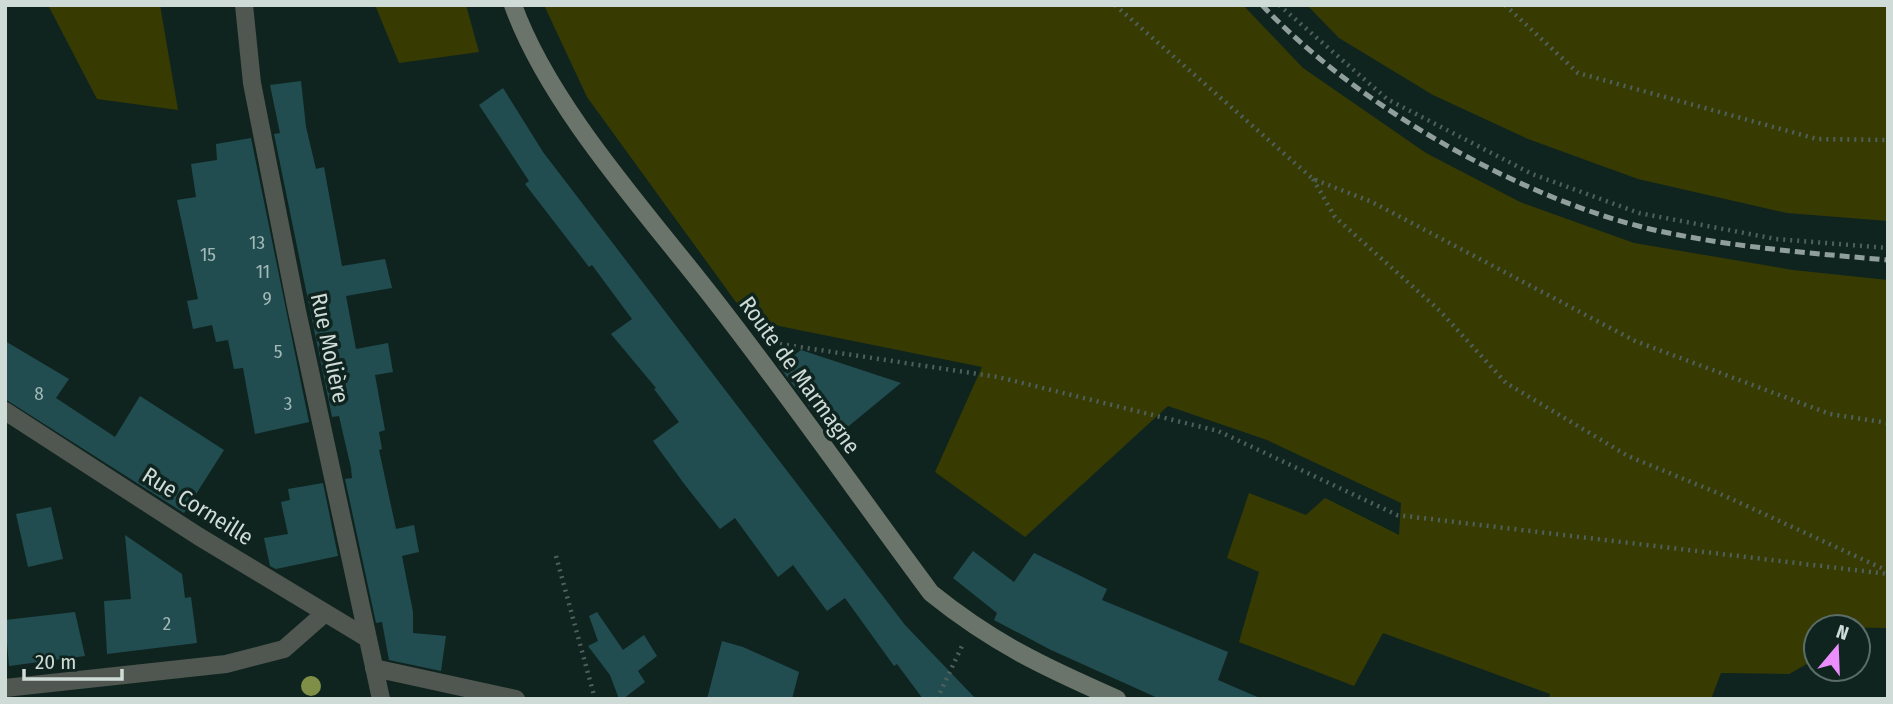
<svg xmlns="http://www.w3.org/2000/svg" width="1893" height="704" viewBox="0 0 1893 704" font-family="'Fira Sans Condensed',sans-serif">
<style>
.green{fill:#373b02}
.building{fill:#214d51}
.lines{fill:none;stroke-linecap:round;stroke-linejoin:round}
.path{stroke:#4f605c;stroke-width:4.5;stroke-dasharray:2 5;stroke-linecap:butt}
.street{stroke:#505650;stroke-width:18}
.secondary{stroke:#6b746a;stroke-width:18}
.rail{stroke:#909f9a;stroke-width:5;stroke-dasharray:10 5;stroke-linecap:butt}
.tree{fill:#7f8f47}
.labels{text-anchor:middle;stroke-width:7;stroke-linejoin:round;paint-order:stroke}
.number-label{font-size:19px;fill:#a4b8b6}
.street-label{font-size:23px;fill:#cfdbd7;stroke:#10241f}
</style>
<rect width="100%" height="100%" fill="#10241f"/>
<g class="green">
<path d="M48 5H160L178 110 97 99Z"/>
<path d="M375 5H466L479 52 399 63Z"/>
<path d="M544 5H1243L1303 68 1426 153 1520 202 1634 243 1793 270 1888 280V628L1816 627V659L1789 674 1721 673 1711 699H1549L1550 694 1383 633 1354 686 1239 642 1259 572 1227 558 1249 493 1306 515 1325 498 1399 535 1401 503 1267 440 1168 406 1025 537 935 472 982 367 749 320 587 97Z"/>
<path d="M1307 5H1888V221L1787 213 1638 179 1528 139 1433 95 1339 38Z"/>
</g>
<g class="building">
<path d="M301 81 306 127 316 169 324 167 342 266 385 259 392 288 346 296 356 349 388 343 393 372 375 375 385 430 379 432 382 449 379 450 396 529 414 525 419 552 402 556 413 612V633L446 636 441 671 389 660 382 622 376 623 345 479 352 478 351 468 339 416 332 417 274 134 280 133 270 85Z"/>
<path d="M503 88 543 152 905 625 976 699H923L897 664 894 666 845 598 827 611 793 565 778 577 735 518 720 529 685 485 653 441 679 422 654 389 656 388 611 334 632 319 592 265 589 267 525 184 529 181 479 105Z"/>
<path d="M251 138 309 422 255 434 243 368 234 369 228 340 216 342 212 325 193 329 187 301 198 299 177 200 196 197 191 164 217 160 216 144Z"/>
<path d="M5 341 69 379 56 398 115 437 140 396 224 450 184 513 5 399Z"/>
<path d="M801 350 901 383 833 439 779 366Z"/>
<path d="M323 483 338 556 276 569 270 566 264 538 288 534 281 502 290 500 288 489Z"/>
<path d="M51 507 63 559 28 567 16 514Z"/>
<path d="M125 535 182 574 185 598 191 597 197 643 107 654 104 601 131 599Z"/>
<path d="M973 551 1014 582 1034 553 1107 589 1102 600 1228 652 1218 680 1262 699H1160L1051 650 994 620 997 613 953 578Z"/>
<path d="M75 612 85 656 9 666 5 620Z"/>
<path d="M597 612 623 650 644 635 657 656 638 671 645 682 623 699H619L610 675 588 646 598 641 589 616Z"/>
<path d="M722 641 743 647 799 672 792 699H707Z"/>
</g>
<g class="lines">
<g class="path">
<path d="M1115 5 1313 179 1372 202 1635 341 1830 414 1888 423"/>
<path d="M1279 5 1387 99 1532 174 1639 213 1776 239 1888 248"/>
<path d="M1505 5 1578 73 1817 139 1888 140"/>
<path d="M1313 179 1335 217 1440 311 1506 383 1628 456 1725 496 1888 571"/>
<path d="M780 344 998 377 1218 431 1397 515 1888 574"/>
<path d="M556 556 595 699"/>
<path d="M937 699 962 646"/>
</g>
<g class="street">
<path d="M244 5 252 83 297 311 381 699"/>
<path d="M5 411 198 536 367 638"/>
<path d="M374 668 516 699"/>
<path d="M5 688 226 664 284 649 325 613"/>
</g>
<path class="secondary" d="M513 5C550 108 649 215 716 302 790 397 859 496 931 593 993 643 1044 667 1117 699"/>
<path class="rail" d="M1262 5C1356 105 1517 197 1650 229 1729 247 1808 253 1888 260"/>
</g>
<circle class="tree" cx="311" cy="686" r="10"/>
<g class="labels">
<g class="number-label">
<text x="257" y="249">13</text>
<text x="208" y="261">15</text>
<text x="263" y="278">11</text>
<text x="267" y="305">9</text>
<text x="278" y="358">5</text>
<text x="39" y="400">8</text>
<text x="288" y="410">3</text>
<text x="167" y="630">2</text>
</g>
<g class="street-label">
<text transform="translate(330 348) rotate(78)" y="8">Rue Molière</text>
<text transform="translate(800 375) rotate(54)" y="8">Route de Marmagne</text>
<text transform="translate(198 506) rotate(32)" y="8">Rue Corneille</text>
</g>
</g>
<rect width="1893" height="704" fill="none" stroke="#cfdbd7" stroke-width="14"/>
<g transform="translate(1837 648) rotate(19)"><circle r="33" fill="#10241f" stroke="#5c6d69" stroke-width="2"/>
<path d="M0-5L12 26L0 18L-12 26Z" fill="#eb8dfc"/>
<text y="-10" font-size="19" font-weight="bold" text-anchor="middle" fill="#cfdbd7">N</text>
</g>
<path d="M24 669v10h98v-10" fill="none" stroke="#cfdbd7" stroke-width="3.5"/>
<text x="35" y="669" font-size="21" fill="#cfdbd7" stroke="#10241f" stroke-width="5" paint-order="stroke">20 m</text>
</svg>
